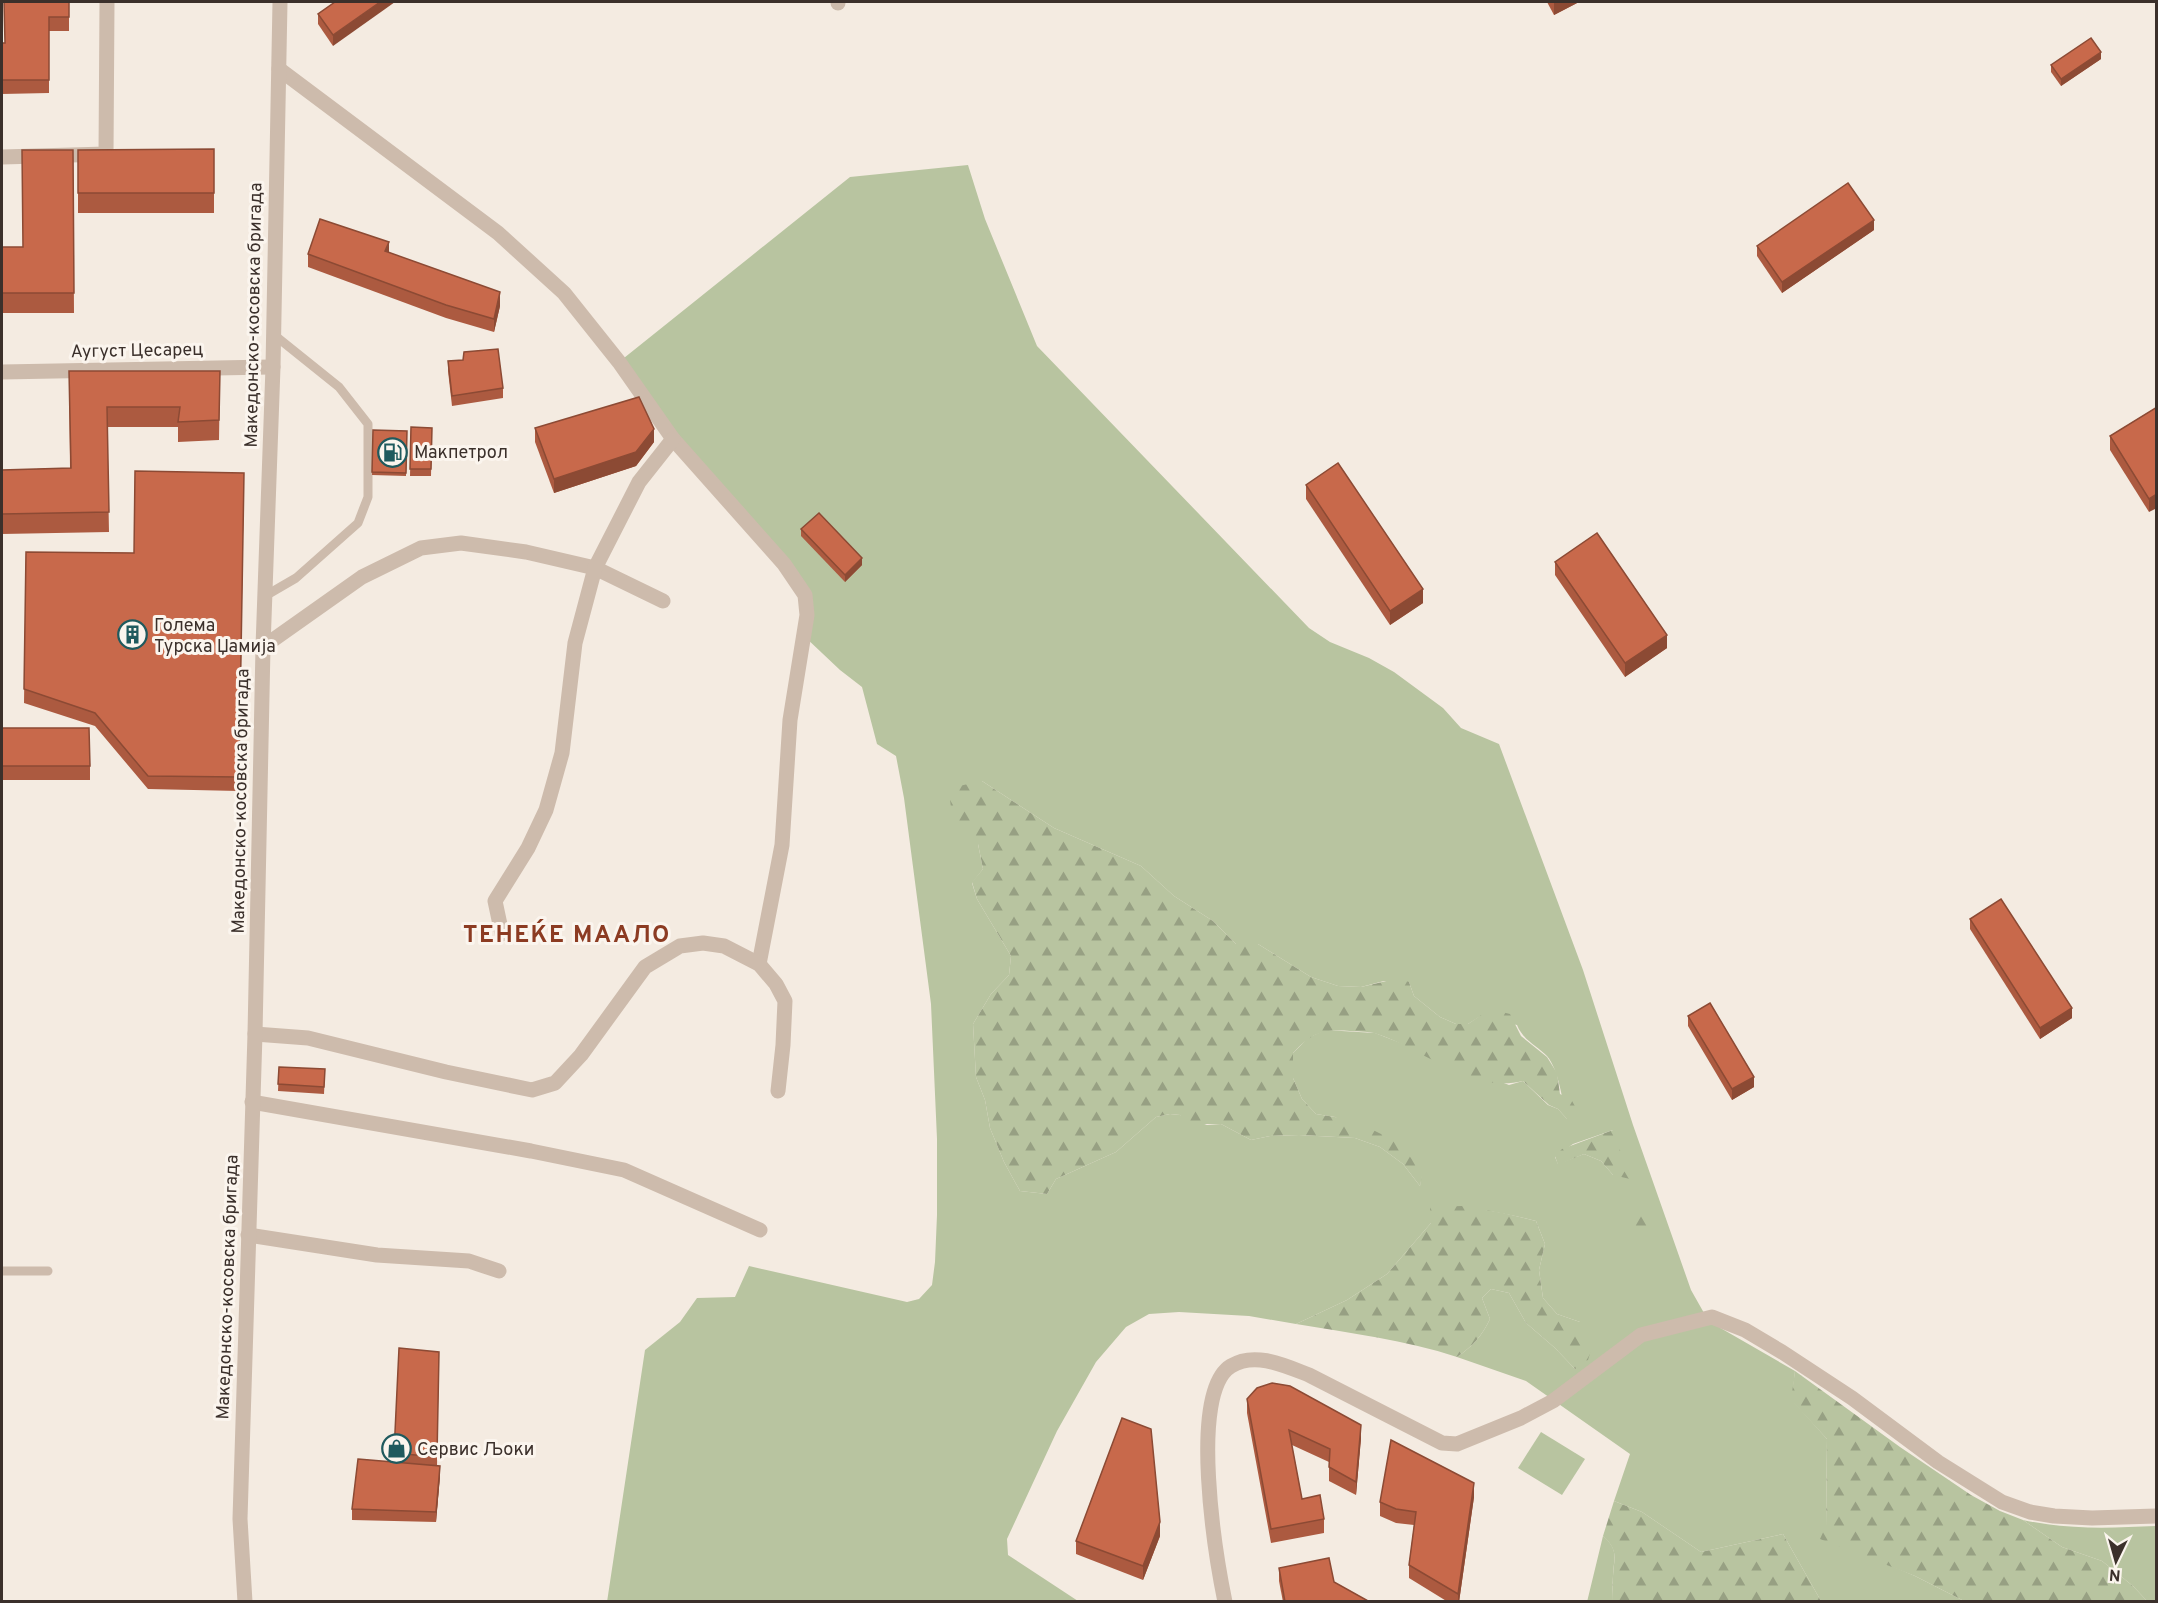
<svg xmlns="http://www.w3.org/2000/svg" width="2158" height="1603" viewBox="0 0 2158 1603" font-family="Overpass,sans-serif">
<style>
.grass{fill:#b8c4a0;fill-rule:evenodd}
.forest{fill:url(#forest-firs)}
.lines{fill:none;stroke-linecap:round;stroke-linejoin:round}
.service{stroke:#cdbbac;stroke-width:9}
.minor{stroke:#cdbbac;stroke-width:15}
.tertiary{stroke:#cdbbac;stroke-width:15}
.wall{fill:#ac5a40}
.shaded-wall{fill:#8c4a34}
.building{fill:#c8694b;stroke:#8c4a34;stroke-width:1.5}
.labels{text-anchor:middle;stroke-width:6;stroke-linejoin:round;paint-order:stroke}
.street-label{font-size:18px;fill:#3b302b;stroke:#fbf5ee}
.poi-label{font-size:18px;fill:#3b302b;stroke:#fbf5ee;text-anchor:start}
.district-label{font-size:24px;font-weight:bold;letter-spacing:1.5px;fill:#8c3b22;stroke:#fbf5ee}
</style>
<defs>
<pattern id="forest-firs" width="22" height="20" patternUnits="userSpaceOnUse" patternTransform="scale(1.5)"><rect width="22" height="20" fill="#b8c4a0"/><path d="M5 1l3.5 6h-7zM16 11l3.5 6h-7z" fill="#97a083"/></pattern>
</defs>
<rect width="100%" height="100%" fill="#f4ebe1"/>
<g class="grass">
<path d="M968 165 985 219 1037 346 1309 628 1330 642 1369 658 1394 672 1443 708 1461 728 1499 744 1583 970 1633 1125 1691 1290 1704 1313 1717 1326 1795 1371 1792 1400 1827 1439 1826 1526 1873 1558 1915 1576 1964 1601H1821L1783 1534 1701 1552 1642 1512 1614 1501 1630 1454 1526 1381 1457 1357C1473 1346 1482 1336 1490 1319L1482 1298 1491 1289 1509 1293 1526 1323 1555 1348 1575 1369 1580 1322 1557 1314 1543 1298 1539 1270 1545 1244 1536 1221C1501 1212 1467 1206 1431 1207V1223L1387 1274 1347 1300 1296 1324 1249 1316 1179 1312 1149 1314 1126 1327 1096 1362 1057 1431 1007 1539 1008 1555 1078 1601 607 1602 645 1350 680 1322 697 1298 735 1297 749 1266 907 1302 919 1299 932 1285 935 1262 937 1215V1139L931 1004 904 798 896 756 877 744 862 687 840 670 804 636 808 606 619 362 850 177ZM982 781 1054 828 1141 866 1174 896 1213 921 1236 944H1258L1311 977 1338 986 1361 987 1384 981 1409 982 1414 996 1440 1017 1456 1024H1468L1479 1017 1517 1025C1523 1040 1536 1045 1547 1056 1559 1070 1562 1100 1567 1119L1558 1109 1548 1105 1523 1081 1509 1085 1375 1033 1325 1030 1308 1038 1293 1053V1078L1302 1099 1316 1114 1335 1117 1422 1171 1420 1186 1403 1164 1380 1147 1355 1138 1299 1135 1270 1136 1251 1140 1221 1124 1207 1125 1180 1115 1170 1114 1156 1117 1116 1152 1056 1179 1047 1194 1020 1191 1004 1162 990 1128 985 1100 976 1077 973 1024 991 994 1009 975 1011 956 977 899 972 883 983 869 978 844ZM1613 1130V1175L1601 1161 1584 1154 1558 1164 1555 1157 1573 1144Z"/>
<path d="M1541 1432 1585 1459 1562 1495 1518 1468Z"/>
<path d="M2023 1520C2070 1530 2110 1528 2156 1526V1601H2147L2133 1586 2102 1561 2062 1547Z"/>
<path d="M1603 1536C1619 1550 1614 1557 1613 1576 1612 1585 1613 1593 1613 1601L1587 1602Z"/>
</g>
<g class="forest">
<path d="M982 781 1054 828 1141 866 1174 896 1213 921 1236 944H1258L1311 977 1338 986 1361 987 1399 978 1409 982 1414 996 1440 1017 1456 1024H1468L1490 1009 1510 1014 1521 1036 1547 1057 1557 1073 1560 1094 1571 1099 1577 1110 1576 1120 1567 1119 1558 1109 1549 1105 1523 1081C1470 1094 1425 1049 1377 1034 1369 1031 1359 1032 1350 1031 1322 1029 1312 1033 1293 1053V1078L1302 1099 1316 1114 1335 1117 1367 1127 1397 1142 1423 1171 1420 1186 1403 1164 1380 1147 1355 1138 1299 1135 1270 1136 1251 1140 1221 1124H1190L1180 1115 1170 1114 1156 1117 1116 1152 1056 1179 1047 1194 1020 1191 1004 1162 990 1128 985 1100 976 1077 973 1024 991 994 1009 975 1011 956 977 899 972 882 983 869 978 844 954 829 950 800 959 786Z"/>
<path d="M1613 1130 1630 1179 1613 1175 1601 1161 1584 1154 1558 1165 1555 1156 1562 1149Z"/>
<path d="M1462 1206 1503 1213 1536 1221 1545 1244 1539 1270 1543 1298 1557 1314 1580 1322 1589 1335 1591 1350 1588 1360 1575 1369 1555 1348 1526 1323 1509 1293 1491 1289 1482 1298 1490 1319C1482 1336 1473 1346 1457 1357 1406 1340 1349 1333 1296 1324L1347 1300 1387 1274 1431 1223 1430 1207Z"/>
<path d="M1640 1206 1647 1226 1640 1231 1632 1228C1630 1218 1632 1213 1640 1206Z"/>
<path d="M1795 1371 1900 1447 1971 1495 2000 1511 2023 1520 2062 1547 2102 1561 2133 1586 2147 1601H1964L1915 1576 1820 1539 1826 1526 1827 1439 1791 1400Z"/>
<path d="M1614 1501 1642 1512 1701 1552 1783 1534 1821 1601H1613C1613 1593 1612 1585 1613 1576 1614 1557 1619 1551 1603 1536Z"/>
</g>
<g class="lines">
<g class="service">
<path d="M265 596 296 578 358 523 368 497V424L339 387 273 334"/>
<path d="M2 1271H48"/>
</g>
<g class="minor">
<path d="M838 2V3"/>
<path d="M279 69 498 233 564 293 619 362 673 439 784 564 805 595 807 615 790 720 782 845 759 964"/>
<path d="M2 157 106 154 107 2"/>
<path d="M2 372 273 367"/>
<path d="M263 647 362 577 421 548 461 543 526 552 595 568 663 601"/>
<path d="M502 934 495 901 528 848 546 810 562 753 575 643 595 568 639 482 673 439"/>
<path d="M255 1034 308 1038 446 1072 532 1090 555 1083 581 1055 645 967 680 946 703 943 724 946 759 964 776 984 785 1001 783 1045 778 1091"/>
<path d="M252 1102 531 1151 624 1170 760 1230"/>
<path d="M248 1235 377 1255 469 1261 499 1271"/>
<path d="M1225 1602C1216 1558 1188 1392 1231 1366 1255 1351 1286 1366 1309 1375L1442 1443 1457 1444 1521 1418 1553 1401 1641 1335 1712 1317 1745 1330 1782 1352 1852 1398 1938 1462 2002 1502 2030 1512 2054 1516 2092 1518 2156 1516"/>
</g>
<path class="tertiary" d="M245 1602 240 1519 255 1034 263 647 273 367 280 2"/>
</g>
<g class="wall">
<path d="M69 2V31H49V93L2 94V43H5Z"/>
<path d="M335 2 333 46 318 24V14Z"/>
<path d="M1547 2H1579L1554 15Z"/>
<path d="M2101 59 2061 86 2051 72V65Z"/>
<path d="M214 149V213H78V150Z"/>
<path d="M73 150 74 313H2V247H23Z"/>
<path d="M1874 230 1782 293 1757 256V246Z"/>
<path d="M389 253 500 306 494 332 446 318 308 267V254Z"/>
<path d="M448 361 503 388V398L452 406 448 371Z"/>
<path d="M69 371H220L219 440 178 442V427H107L109 532 2 534V470L70 468Z"/>
<path d="M2157 407 2149 512 2110 450V436Z"/>
<path d="M411 427 432 428 431 476H410Z"/>
<path d="M535 428 654 442 636 466 554 493 535 442Z"/>
<path d="M373 430 407 431 406 476 372 475Z"/>
<path d="M244 473 239 791 148 789 95 726 24 703 26 552 134 553Z"/>
<path d="M1306 485 1423 603 1390 625 1306 499Z"/>
<path d="M801 529 862 565 845 582 801 536Z"/>
<path d="M1555 562 1667 648 1625 677 1555 575Z"/>
<path d="M2 728 90 766V780H2Z"/>
<path d="M1970 919 2072 1018 2040 1039 1970 929Z"/>
<path d="M1688 1016 1754 1087 1732 1100 1688 1026Z"/>
<path d="M279 1067 325 1069 324 1094 278 1091Z"/>
<path d="M439 1352 437 1466 440 1476 436 1522 352 1520V1509L394 1462V1453Z"/>
<path d="M1247 1399 1361 1438 1356 1495 1329 1481V1462L1292 1445 1302 1499 1324 1519V1533L1271 1543 1247 1413Z"/>
<path d="M1474 1497 1459 1602H1448L1409 1578V1565L1414 1525 1396 1523 1380 1516V1502Z"/>
<path d="M1160 1536 1143 1580 1076 1554V1541Z"/>
<path d="M1279 1568 1334 1582 1370 1602H1283L1279 1581Z"/>
</g>
<g class="shaded-wall">
<path d="M380 2H395L333 46V35Z"/>
<path d="M1554 2H1579L1554 15Z"/>
<path d="M2101 52V59L2061 86V79Z"/>
<path d="M1874 220V230L1782 293V282Z"/>
<path d="M389 242V256L385 251Z"/>
<path d="M500 292V306L494 332V319Z"/>
<path d="M654 429V442L636 466 554 493V479Z"/>
<path d="M2157 494V508L2149 512V499Z"/>
<path d="M862 558V565L845 582V575Z"/>
<path d="M1423 589V603L1390 625V611Z"/>
<path d="M1667 635V648L1625 677V663Z"/>
<path d="M2072 1008V1018L2040 1039V1028Z"/>
<path d="M1754 1077V1087L1732 1100V1089Z"/>
<path d="M1361 1425V1438L1356 1495V1482Z"/>
<path d="M440 1466V1476L436 1522V1512Z"/>
<path d="M1474 1483V1497L1459 1602H1458V1594Z"/>
<path d="M1160 1522V1536L1143 1580V1566Z"/>
</g>
<g class="building">
<path d="M4 2H69V17H49V80H2V43H5Z"/>
<path d="M335 2H380L333 35 318 14Z"/>
<path d="M2091 38 2101 52 2061 79 2051 65Z"/>
<path d="M214 149V193H78V150Z"/>
<path d="M22 150H73L74 293H2V247H23Z"/>
<path d="M1848 183 1874 220 1782 282 1757 246Z"/>
<path d="M320 219 389 242 385 251 500 292 494 319 446 305 308 254Z"/>
<path d="M498 349 503 388 452 396 448 361 463 360 464 352Z"/>
<path d="M69 371H220L219 420 178 422 180 407H107L109 512 2 514V470L71 468Z"/>
<path d="M639 397 654 429 636 452 554 479 535 428Z"/>
<path d="M2157 407V494L2149 499 2110 436Z"/>
<path d="M411 427 432 428 431 469H410Z"/>
<path d="M373 430 407 431 406 473 372 472Z"/>
<path d="M1338 463 1423 589 1390 611 1306 485Z"/>
<path d="M135 471 244 473 239 777 148 776 95 713 24 689 26 552 134 553Z"/>
<path d="M819 513 862 558 845 575 801 529Z"/>
<path d="M1597 533 1667 635 1625 663 1555 562Z"/>
<path d="M2 728H89L90 766H2Z"/>
<path d="M2001 899 2072 1008 2040 1028 1970 919Z"/>
<path d="M1710 1003 1754 1077 1732 1089 1688 1016Z"/>
<path d="M279 1067 325 1069 324 1087 278 1084Z"/>
<path d="M399 1348 439 1352 437 1457 394 1453Z"/>
<path d="M1272 1383 1290 1386 1361 1425 1356 1482 1329 1467 1330 1449 1289 1430 1302 1499 1320 1495 1324 1519 1271 1529 1247 1399 1257 1388Z"/>
<path d="M1122 1418 1151 1429 1160 1522 1143 1566 1076 1541Z"/>
<path d="M1391 1440 1474 1483 1458 1594 1409 1565 1416 1512 1396 1509 1380 1502Z"/>
<path d="M358 1459 440 1466 436 1512 352 1509Z"/>
<path d="M1329 1558 1334 1582 1370 1602H1285L1279 1568Z"/>
</g>
<defs>
<symbol id="fuel-ring" viewBox="-11 -11 22 22"><circle r="9.5" fill="#fbf5ee" stroke="#1f5a5e" stroke-width="1.5"/><path d="M-5.5-6h7V0h2V4h1.3V-2.5L3-4.5l.8-.8L6-3V5H2.5V1h-1V6h-7ZM-4.2-4.7v3.2H.2V-4.7Z" fill="#1f5a5e"/></symbol>
<symbol id="building-ring" viewBox="-11 -11 22 22"><circle r="9.5" fill="#fbf5ee" stroke="#1f5a5e" stroke-width="1.5"/><path d="M-4-6H4V6H1V3H-1V6H-4ZM-2.5-4.3h1.7v1.8h-1.7ZM.8-4.3h1.7v1.8H.8ZM-2.5-1h1.7V.8h-1.7ZM.8-1h1.7V.8H.8Z" fill="#1f5a5e"/></symbol>
<symbol id="shop-ring" viewBox="-11 -11 22 22"><circle r="9.5" fill="#fbf5ee" stroke="#1f5a5e" stroke-width="1.5"/><path d="M-5-2.5h2.3a2.7 3.5 0 0 1 5.4 0H5L5.5 6h-11ZM-1.5-2.5h3a1.5 2.3 0 0 0-3 0Z" fill="#1f5a5e"/></symbol>
</defs>
<g fill-rule="evenodd">
<use href="#fuel-ring" x="376" y="436" width="33" height="33"/>
<use href="#building-ring" x="116" y="618" width="33" height="33"/>
<use href="#shop-ring" x="380" y="1432" width="33" height="33"/>
</g>
<g class="labels">
<g class="street-label">
<text transform="translate(253 315) rotate(-89)" y="6">Македонско-косовска бригада</text>
<text transform="translate(137 350) rotate(-1)" y="6">Аугуст Цесарец</text>
<text transform="translate(240 801) rotate(-89)" y="6">Македонско-косовска бригада</text>
<text transform="translate(227 1287) rotate(-88)" y="6">Македонско-косовска бригада</text>
</g>
<g class="poi-label">
<text x="414" y="458">Макпетрол</text>
<text x="154" y="631">Голема<tspan x="154" dy="21">Турска Џамија</tspan></text>
<text x="417" y="1455">Сервис Љоки</text>
</g>
<g class="district-label">
<text x="567" y="942">ТЕНЕЌЕ МААЛО</text>
</g>
</g>
<rect width="2158" height="1603" fill="none" stroke="#3b302b" stroke-width="6"/>
<g transform="translate(2116 1561) rotate(185)" stroke="#fbf5ee" stroke-width="4.5" paint-order="stroke">
<path d="M0-4.5L10 22L0 15L-10 22Z" fill="#3b302b"/>
<text y="-9" font-size="16" font-weight="bold" text-anchor="middle" fill="#3b302b">N</text>
</g>
</svg>
